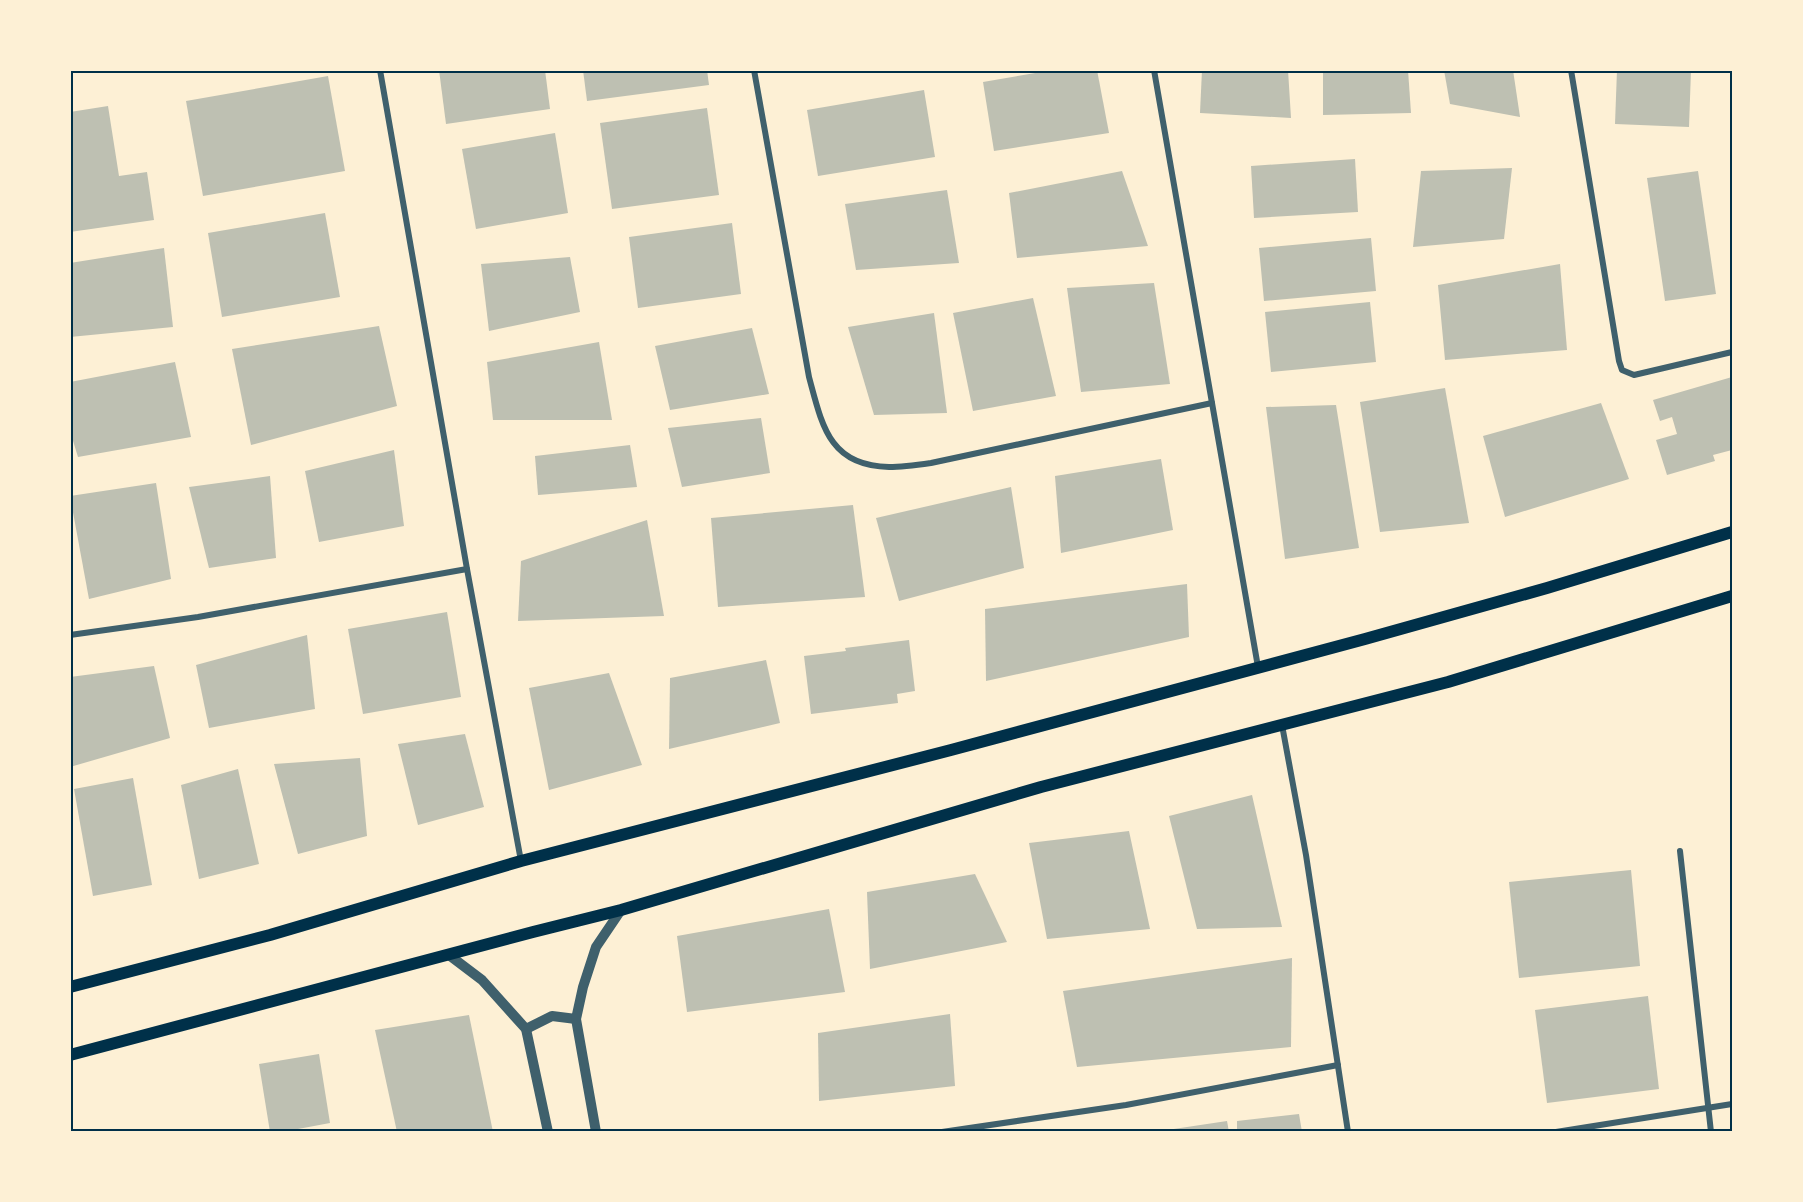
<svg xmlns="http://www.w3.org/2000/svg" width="1803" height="1202" viewBox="0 0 1803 1202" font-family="Manrope,sans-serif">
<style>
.building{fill:#bec0b2}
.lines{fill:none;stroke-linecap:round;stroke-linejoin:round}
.minor{stroke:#3f606c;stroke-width:6}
.tertiary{stroke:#3f606c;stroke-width:10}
.secondary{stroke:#003049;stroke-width:12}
.neatline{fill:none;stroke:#003049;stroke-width:2}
</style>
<rect width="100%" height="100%" fill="#fdf0d5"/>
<g class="building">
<path d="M439 70H545L550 109 446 124Z"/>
<path d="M583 70H707L709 85 587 101Z"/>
<path d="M1053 70H1097L1109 133 994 151 983 82Z"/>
<path d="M1202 70H1288L1291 118 1200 113Z"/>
<path d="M1323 70H1408L1411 113 1323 115Z"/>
<path d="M1444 70H1513L1520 117 1450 104Z"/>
<path d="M1617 70H1691L1689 127 1615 124Z"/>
<path d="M328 76 345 171 203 196 186 101Z"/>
<path d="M924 90 935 157 818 176 807 110Z"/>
<path d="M108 106 119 176 147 172 154 220 70 232V112Z"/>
<path d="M707 108 719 195 612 209 600 123Z"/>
<path d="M555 133 568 213 476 229 462 149Z"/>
<path d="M1355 159 1358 212 1254 218 1251 166Z"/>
<path d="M1512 168 1504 239 1413 247 1421 171Z"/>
<path d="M1122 171 1148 246 1017 258 1009 193Z"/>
<path d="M1698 171 1716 294 1665 301 1647 178Z"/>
<path d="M947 190 959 263 856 270 845 204Z"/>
<path d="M325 213 340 297 222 317 208 233Z"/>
<path d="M732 223 741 294 638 308 629 237Z"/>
<path d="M1371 238 1376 291 1264 301 1259 248Z"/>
<path d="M164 248 173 327 70 337V263Z"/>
<path d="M570 257 580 312 489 331 481 264Z"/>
<path d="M1560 264 1567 350 1445 360 1438 285Z"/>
<path d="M1154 283 1170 384 1081 392 1067 288Z"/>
<path d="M1033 298 1056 396 973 411 953 313Z"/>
<path d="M1370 302 1376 362 1271 372 1265 312Z"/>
<path d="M934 313 947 413 874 415 848 327Z"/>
<path d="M379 326 397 406 251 445 232 349Z"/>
<path d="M752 328 769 394 670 410 655 346Z"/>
<path d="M599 342 612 420H493L487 362Z"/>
<path d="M175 362 191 437 78 457 70 431V382Z"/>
<path d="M1732 377V450L1713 455 1715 461 1667 475 1656 440 1677 434 1672 417 1660 421 1653 400Z"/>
<path d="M1445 388 1469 523 1380 532 1360 402Z"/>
<path d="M1601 403 1629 479 1505 517 1483 436Z"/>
<path d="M1336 405 1359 548 1285 559 1266 407Z"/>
<path d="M761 418 770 473 682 487 668 428Z"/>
<path d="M630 445 637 487 538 495 535 456Z"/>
<path d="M394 450 404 526 319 542 305 471Z"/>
<path d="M1161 459 1173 530 1061 553 1055 476Z"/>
<path d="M270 476 276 558 209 568 189 487Z"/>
<path d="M156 483 171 579 89 599 70 496Z"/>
<path d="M1011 487 1024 568 899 601 876 518Z"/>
<path d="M853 505 865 597 718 607 711 518Z"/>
<path d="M647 520 664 616 518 621 521 561Z"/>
<path d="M1187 584 1189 637 986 681 985 609Z"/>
<path d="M447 612 461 697 363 714 348 629Z"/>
<path d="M307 635 315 709 209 728 196 665Z"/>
<path d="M909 640 915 691 897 694 898 703 811 714 804 656 846 651 845 648Z"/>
<path d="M766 660 780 723 669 749 670 678Z"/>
<path d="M154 666 170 738 70 767V677Z"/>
<path d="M609 673 642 765 549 790 529 688Z"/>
<path d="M465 734 484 807 418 825 398 744Z"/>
<path d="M360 758 367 836 298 854 274 764Z"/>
<path d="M238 769 259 864 199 879 181 785Z"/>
<path d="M133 778 152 885 93 896 74 789Z"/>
<path d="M1252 795 1282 927 1197 929 1169 816Z"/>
<path d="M1129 831 1150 929 1047 939 1029 843Z"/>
<path d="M1631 870 1640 966 1519 978 1509 882Z"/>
<path d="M975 874 1007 942 870 969 867 892Z"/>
<path d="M829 909 845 992 687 1012 677 936Z"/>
<path d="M1292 958 1291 1047 1077 1067 1063 991Z"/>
<path d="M1648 996 1659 1089 1547 1103 1535 1010Z"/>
<path d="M950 1014 955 1086 819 1101 818 1033Z"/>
<path d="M469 1015 493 1132H397L375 1030Z"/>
<path d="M319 1054 330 1123 282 1132H270L259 1064Z"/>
<path d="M1299 1114 1302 1132H1237V1121Z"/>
<path d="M1227 1121 1229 1132H1167V1130Z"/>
</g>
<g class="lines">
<g class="minor">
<path d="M380 70 467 569 521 861"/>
<path d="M754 70 809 377C822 425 829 466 889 467 903 467 917 465 931 463L1212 403"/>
<path d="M1154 70 1258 667"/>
<path d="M1571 70 1619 361 1622 370 1634 375 1732 352"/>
<path d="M70 635 198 617 467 569"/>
<path d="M1282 725 1306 855 1348 1132"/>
<path d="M1680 851 1711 1132"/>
<path d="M942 1132 1126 1105 1338 1065"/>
<path d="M1556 1132 1732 1104"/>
</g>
<g class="tertiary">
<path d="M449 955 482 980 526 1029 548 1132"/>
<path d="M526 1029 552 1016 576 1019"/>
<path d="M596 1132 576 1019 583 987 596 947 621 910"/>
</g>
<g class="secondary">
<path d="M70 987 270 935 521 861 951 750 1365 639 1547 588 1732 532"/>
<path d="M70 1055 533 932 621 910 1041 787 1448 682 1732 596"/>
</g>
</g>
<rect width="1803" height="1202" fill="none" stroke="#fdf0d5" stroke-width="144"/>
<rect x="72" y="72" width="1659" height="1058" class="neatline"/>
</svg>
